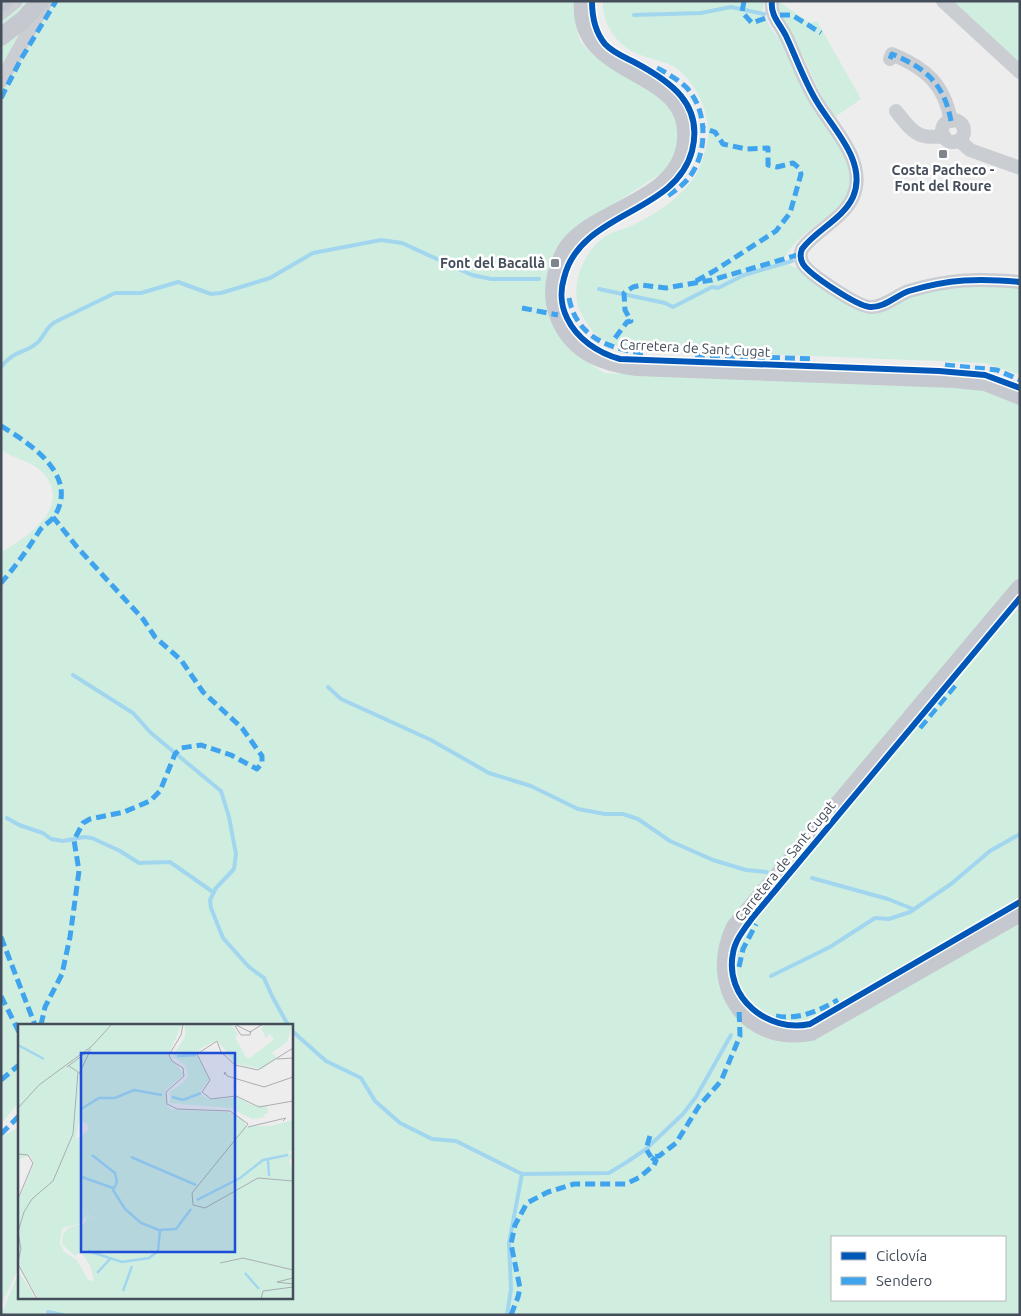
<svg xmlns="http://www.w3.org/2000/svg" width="1021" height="1316" viewBox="0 0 1021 1316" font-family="Ubuntu,sans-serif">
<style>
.green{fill:#d0eedf;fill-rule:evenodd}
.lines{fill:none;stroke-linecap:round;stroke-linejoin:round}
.stream{stroke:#a2d6ee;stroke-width:4}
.minor{stroke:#cacdd1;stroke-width:14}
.major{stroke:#c5c8ce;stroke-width:18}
.quiet{stroke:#3fa4ed;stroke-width:5;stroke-dasharray:10 5;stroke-linecap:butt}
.cycleway-casing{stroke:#fff;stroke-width:9}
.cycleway{stroke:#0057b8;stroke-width:6}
.poi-dot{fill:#80858d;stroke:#fff;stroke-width:2}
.labels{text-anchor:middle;stroke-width:5;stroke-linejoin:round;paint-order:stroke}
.poi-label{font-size:14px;font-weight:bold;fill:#444d5a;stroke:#fff}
.street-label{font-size:14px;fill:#444d5a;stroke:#fff}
.inset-river{fill:none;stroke:#a2d6ee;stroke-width:2.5}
.inset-road{fill:none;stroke:#aaadb2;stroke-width:1}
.view{fill:#1d4ed8;fill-opacity:0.15;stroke:#1d4ed8;stroke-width:2.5}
.inset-edge{fill:none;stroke:#444d5a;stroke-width:2.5}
</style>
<rect width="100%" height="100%" fill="#eeeded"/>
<g class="green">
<path d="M1 1H577C576 14 575 28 580 40 588 58 654 93 673 104L682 137 666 170 599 214 548 289 551 322 570 350 604 373 972 385 1020 403V1315H1L19 1272V1297H291V1025H19V1102L1 1124V552C28 537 74 506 42 472 31 461 14 459 1 450ZM832 1237H1005V1300H832Z"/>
<path d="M603 1H765L761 16 764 15 771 29 782 41C798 69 813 97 828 125 836 139 848 157 851 173 852 183 850 195 843 202 823 224 794 235 782 263 811 270 835 290 859 307L906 297 949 285 1020 288V375L985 363 636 349C607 345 597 342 582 315 568 292 581 254 603 238 610 232 622 230 631 226 659 213 695 189 703 158 705 151 708 143 708 136 710 110 693 77 671 65 661 60 649 59 638 54 616 45 602 24 603 1Z"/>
<path d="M778 1 810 23 817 21 861 99 835 117C818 93 809 67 795 40 788 27 779 16 778 1Z"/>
<path d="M950 1H1020V68Z"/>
<path d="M19 1127V1268L1 1305V1137Z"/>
</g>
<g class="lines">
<g class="stream">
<path d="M634 15 701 13 731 7 764 14"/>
<path d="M599 289 665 303 673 307 712 287 718 288 744 275 792 261"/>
<path d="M1 367C14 350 24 354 37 343 44 337 46 327 55 322L115 293H141L178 282 211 294 221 293 270 278 313 253 381 240 402 243 472 275 491 279H539"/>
<path d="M73 675 133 713 151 733 221 791 229 817 236 854 234 869 216 888 210 900 211 908 223 938 249 967 264 978 272 996 288 1025"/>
<path d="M328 687 341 699 431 740 489 773 531 786 578 809 605 814H623L638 819 670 841 713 860 746 870 767 872"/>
<path d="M7 818 19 825 43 833 51 839 63 841 84 837 92 838 120 851 139 863 170 862 213 892"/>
<path d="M812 878 888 899 913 909"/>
<path d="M771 976 830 947 875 918 889 919 910 912 951 884 990 851 1020 834"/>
<path d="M291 1030 326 1061 361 1078 375 1101 400 1123 432 1139 456 1141 522 1174"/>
<path d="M48 1312 63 1315"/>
<path d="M507 1315 511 1289 509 1243 522 1174 609 1173 627 1162 646 1149 683 1114 696 1097 731 1035"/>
</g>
<g class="minor">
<path d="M772 1C770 15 780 24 786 36 796 57 804 81 817 102 833 129 868 162 853 197 843 219 816 230 802 249 800 254 800 259 803 264 810 275 857 306 870 307 884 308 897 295 909 291 949 279 979 278 1020 282"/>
<path d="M943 1 1020 72"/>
<path d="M1 13 16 1"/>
<path d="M890 59 892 54C925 68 944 83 951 121"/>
<path d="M1 81 46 1"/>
<path d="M896 111C912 131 917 140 944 136"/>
<circle cx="953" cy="131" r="11"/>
<path d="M959 140 970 150 1020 168"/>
</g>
<g class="major">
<path d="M583 1C576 83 700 64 685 147 675 200 604 208 572 242 563 251 559 264 556 276 552 292 554 306 560 320 575 353 604 363 637 367L954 379 985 382 1020 396"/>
<path d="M1 3 4 1"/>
<path d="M1 37 24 19 40 1"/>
<path d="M1020 588 735 927C707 985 746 1044 811 1032L1020 913"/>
</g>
<g class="quiet">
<path d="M744 1 742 12 752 23 766 18"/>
<path d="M780 15H792L821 33"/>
<path d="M890 59 892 54C925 68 944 83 951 121"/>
<path d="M657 68C667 73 677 79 686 87 709 111 708 156 687 180 681 187 673 192 666 197"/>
<path d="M1 98 21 59 56 1"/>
<path d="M696 281 714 271 776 231 790 213 801 174 799 168 793 163 777 167 768 165V148L746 149 723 144 715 132 703 128"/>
<path d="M569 298C576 336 608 349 643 353"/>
<path d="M522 308 558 315"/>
<path d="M615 338 627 322 631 321 625 310 624 293 633 287 642 285 666 288 712 280 801 254"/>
<path d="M695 355 815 359"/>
<path d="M945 365 997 370 1020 380"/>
<path d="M1 426C31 444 80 476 54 517 50 522 44 525 40 530 28 549 16 566 1 583"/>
<path d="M920 728 958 682"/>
<path d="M1 937 35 1025"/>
<path d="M739 967 743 949 756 924"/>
<path d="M1 996 19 1032"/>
<path d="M776 1016C798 1020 819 1011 838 1000"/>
<path d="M41 1025 45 1007 62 974 70 937 79 871 74 840 83 823 90 819 124 812 150 801 160 791 175 754 181 748 201 745 231 755 257 769 262 763V756L242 728 203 692 181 660 155 637 143 619 77 547 53 517"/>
<path d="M1 1080 19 1065"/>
<path d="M1 1134 19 1116"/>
<path d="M650 1136 646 1149 651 1157"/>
<path d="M511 1315 518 1297 520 1288 511 1244 515 1225 527 1203 548 1192 574 1184H626L640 1177 654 1165 656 1161 651 1157 659 1156 676 1143 699 1106 721 1081 740 1036 739 1007"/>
</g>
<defs>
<g id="cycleway">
<path d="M592 1C592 16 595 32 605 44 612 52 624 57 634 62 670 81 704 104 692 151 675 215 580 211 564 278 560 291 561 306 567 318 577 339 598 353 620 359L939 371 985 375 1020 388"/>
<path d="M772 1C770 15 780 24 786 36 796 57 804 81 817 102 833 129 868 162 853 197 843 219 816 230 802 249 800 254 800 259 803 264 810 275 857 306 870 307 884 308 897 295 909 291 949 279 979 278 1020 282"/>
<path d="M1020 598 753 917C745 928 735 940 733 953 724 998 768 1033 810 1024L1020 902"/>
</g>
</defs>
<use href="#cycleway" class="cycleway-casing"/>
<use href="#cycleway" class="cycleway"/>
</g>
<g class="poi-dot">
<rect x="938" y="149" width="10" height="10" rx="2.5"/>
<rect x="550" y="258" width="10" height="10" rx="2.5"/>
</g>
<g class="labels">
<g class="poi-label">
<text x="943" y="175">Costa Pacheco -<tspan x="943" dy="16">Font del Roure</tspan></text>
<text x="545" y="268" text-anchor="end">Font del Bacallà</text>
</g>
<g class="street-label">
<text transform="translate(695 348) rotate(3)" y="5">Carretera de Sant Cugat</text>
<text transform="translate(785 861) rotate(-51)" y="5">Carretera de Sant Cugat</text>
</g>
</g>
<g transform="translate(18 1024)">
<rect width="275" height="275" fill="#eeeded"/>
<path d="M0 0H164L150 32 166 50 147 67 149 82 154 86 210 88 225 95 228 102H252L275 96V126L270 128 275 132 271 137 275 149V275H21L5 250 0 234V178L16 138 12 131 0 136ZM61 97 69 100 71 106 58 115ZM70 190 89 203 70 191 67 199 50 204 45 210 44 220 57 232 63 228 72 241 76 257 70 256 59 236 46 228 42 220 44 204 62 200ZM167 0H213L220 10 217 13 228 33 232 34 256 15 252 10 248 14 245 8 243 5 247 0H275L269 18 254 29 259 34 244 45 218 40 199 16 183 24 178 30 191 55 181 69 193 76 219 73 234 81 249 82 250 89 246 90 247 93 234 95 212 84 152 79V68L167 57 170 50 167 41 154 32 167 13ZM0 247 14 268 17 275H0Z" fill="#d0eedf" fill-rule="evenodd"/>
<path class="inset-river" d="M0 21 26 35M159 32 178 31M154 73 165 76 183 69M63 85 81 74H97L116 66 144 71M74 131 97 149 99 158 95 166 107 185 123 199 141 206M113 133 178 161M250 135 251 152M64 153 95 164M179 176 222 154 245 136 270 131M70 227 104 238 131 234 140 227 142 206 158 205 173 185M79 249 92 235M227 249 241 265M105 267 114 242"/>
<path class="inset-road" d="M165 0 163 11 151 31 154 37 165 44 166 52 148 68 149 80 159 85 212 87 230 100 174 169 175 181 187 184 240 154 275 157M216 0 232 8 245 0M217 2 223 11H232L233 7M275 24 240 46 217 41 203 28 199 17 179 30 192 56 184 68 193 75 218 72 241 83 275 77M259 35 275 34M49 43 73 25M61 50 72 27M206 51 207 48 209 52 246 63 275 53M0 84 21 61 74 22 94 0M230 103 268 94 265 97M0 130 10 131 15 139 0 175M0 237 3 225 0 208 6 188 14 175 35 157 55 110 60 48 51 42M202 239 225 234 275 246M0 240 19 275M259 258 275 260M259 258 275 254M243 275 245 267 275 263"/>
<path class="view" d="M63 29H217V228H63Z"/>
<rect width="275" height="275" class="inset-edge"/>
</g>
<rect width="1021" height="1316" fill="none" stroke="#444d5a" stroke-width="5"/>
<rect x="831" y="1236" width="175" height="65" fill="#ffffff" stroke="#b4b8bd"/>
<rect x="841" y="1252" width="25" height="8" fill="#0057b8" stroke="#b4b8bd"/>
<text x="876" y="1261" font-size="15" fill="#444d5a">Ciclovía</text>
<rect x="841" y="1277" width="25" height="8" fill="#3fa4ed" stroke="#b4b8bd"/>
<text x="876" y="1286" font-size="15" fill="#444d5a">Sendero</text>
</svg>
